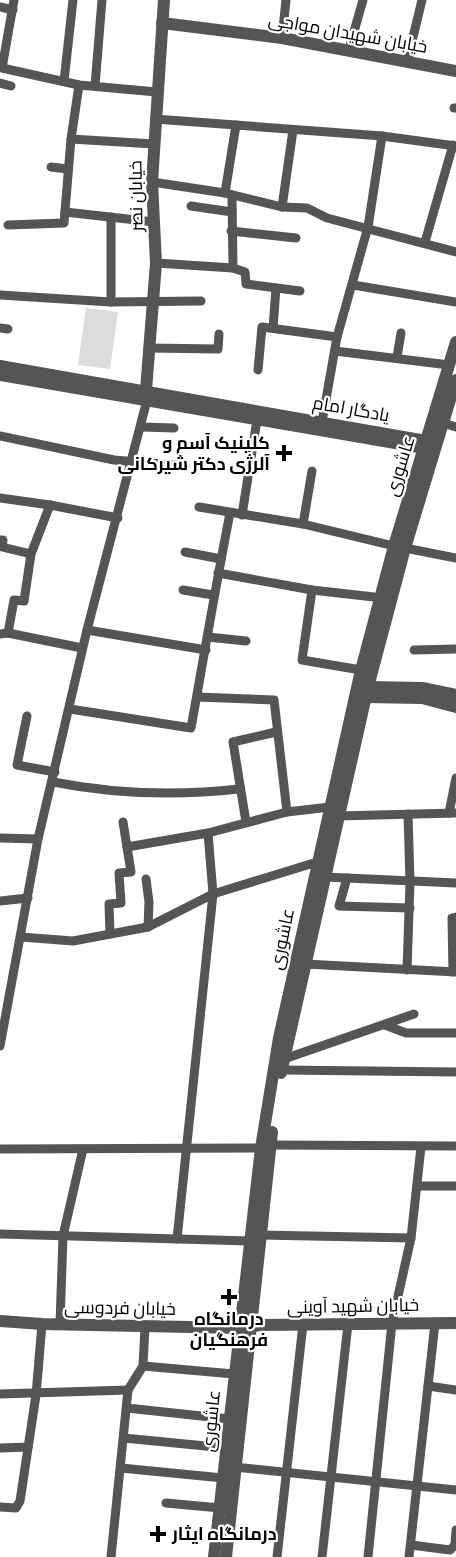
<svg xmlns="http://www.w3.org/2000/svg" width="456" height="1557" viewBox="0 0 456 1557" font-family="'Source Sans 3',Cairo,sans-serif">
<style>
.green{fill:#dcdcdc}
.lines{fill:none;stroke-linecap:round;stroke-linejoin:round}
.minor{stroke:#555;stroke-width:9}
.tertiary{stroke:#555;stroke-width:12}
.poi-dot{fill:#000;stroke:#fff;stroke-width:2}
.labels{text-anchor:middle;stroke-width:4.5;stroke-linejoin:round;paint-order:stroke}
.street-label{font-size:18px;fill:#000;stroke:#fff}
.poi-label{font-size:18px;font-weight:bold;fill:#000;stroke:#fff;text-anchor:end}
</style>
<rect width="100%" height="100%" fill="#fff"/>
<path class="green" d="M86 308 118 312 110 369 78 365Z"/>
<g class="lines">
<g class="minor">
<path d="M14 0 2 68 79 85 157 92"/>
<path d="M0 7 13 10"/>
<path d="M282 38 286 0"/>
<path d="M349 49 363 0"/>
<path d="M407 62 422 0"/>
<path d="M64 81 73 0"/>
<path d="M0 83 11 86"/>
<path d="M95 86 102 0"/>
<path d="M454 108H456"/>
<path d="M155 119 382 136 456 146"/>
<path d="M71 139 154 144"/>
<path d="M51 167 68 169"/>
<path d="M152 182 225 193 282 207 307 208 327 218 456 252"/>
<path d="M225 193 236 125"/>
<path d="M232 195 233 268 245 272 246 284 300 291"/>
<path d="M191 206 232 212"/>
<path d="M282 207 293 130"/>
<path d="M65 212 154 222"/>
<path d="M8 225 64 223 71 139 79 85"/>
<path d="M231 231 296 238"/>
<path d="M425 242 453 145"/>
<path d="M156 263 233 268"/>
<path d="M353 285 456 302"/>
<path d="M0 295 111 302 201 301"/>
<path d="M111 302V217"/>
<path d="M0 328 8 329"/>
<path d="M273 328 276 288"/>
<path d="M148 348 218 349 219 334"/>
<path d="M335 351 449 365"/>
<path d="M397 357 401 333"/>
<path d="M258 370 262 327 337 337"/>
<path d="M322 422 337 337 368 227 382 136"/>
<path d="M443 423 456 427"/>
<path d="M142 427 174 428"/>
<path d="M0 436 114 460 185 466"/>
<path d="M0 498 50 505"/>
<path d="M199 507 303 524 394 546"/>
<path d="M242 515 257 420"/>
<path d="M303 524 312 471"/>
<path d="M0 540H3L2 547 31 554"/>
<path d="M405 548 456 558"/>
<path d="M185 552 221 559"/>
<path d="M218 573 312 590 374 597"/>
<path d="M183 590 213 595"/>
<path d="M312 590 302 660 361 670"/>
<path d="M87 630 206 650"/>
<path d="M8 633 14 600 24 601 31 554 50 505 118 518"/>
<path d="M0 634 8 633 82 648"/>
<path d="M208 637 246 641"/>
<path d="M414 650 456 649"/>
<path d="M197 697 274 700 287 812"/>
<path d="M70 709 191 728C204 656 216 584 230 513"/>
<path d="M27 716 17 765 55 772"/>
<path d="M53 782C114 794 177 796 239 789"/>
<path d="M449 813 456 778"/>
<path d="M338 816 456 813"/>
<path d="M246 822 233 742 276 732"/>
<path d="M0 838 38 839"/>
<path d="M127 847 208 833 287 812 330 807"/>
<path d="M325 877 456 883"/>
<path d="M347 878 339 906 410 908"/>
<path d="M146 879 149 902 148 927"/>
<path d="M0 901 28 898"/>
<path d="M110 934 109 904 121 903 119 873 131 872 123 822"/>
<path d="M21 937 73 941 148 927 213 894 317 862"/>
<path d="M305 964 456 972"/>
<path d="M407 970 410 882 408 814"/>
<path d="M453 972 452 918 456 917"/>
<path d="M385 1025 406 1033H456"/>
<path d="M0 1046 38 839 87 630 147 400"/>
<path d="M284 1059 414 1014"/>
<path d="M282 1070 456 1072"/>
<path d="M270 1145 456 1146"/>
<path d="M0 1149 261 1148"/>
<path d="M417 1186H456"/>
<path d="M0 1234 250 1241"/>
<path d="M260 1235 411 1238"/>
<path d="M177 1239 213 894 208 833"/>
<path d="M60 1324 63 1236 83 1149"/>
<path d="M143 1366 234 1374"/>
<path d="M428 1386 456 1390"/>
<path d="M0 1394 128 1390"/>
<path d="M127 1408 229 1419"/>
<path d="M124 1438 226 1448"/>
<path d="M0 1448 28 1447"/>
<path d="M235 1467 456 1490"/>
<path d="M121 1468 223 1478"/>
<path d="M166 1503 220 1508"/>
<path d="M0 1507 16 1508 20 1501 36 1395 42 1324"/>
<path d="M411 1545 450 1550 455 1545 456 1530"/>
<path d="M111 1557 128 1390 143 1366 145 1327"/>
<path d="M277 1557 303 1324"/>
<path d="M322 1557 348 1324"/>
<path d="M368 1557 392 1323 411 1238 421 1147"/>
<path d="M409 1557 435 1323"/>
</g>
<g class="tertiary">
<path d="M162 23 282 38 456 71"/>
<path d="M0 366 426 441 432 446"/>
<path d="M0 375 430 449"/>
<path d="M146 390 156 263 152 182 164 0"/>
<path d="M361 690 368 687 422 688 456 695"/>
<path d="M360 693 366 697 422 698 456 707"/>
<path d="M281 1073 368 687 405 548 456 380"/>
<path d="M0 1321 42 1324 240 1328 261 1325 456 1323"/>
<path d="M214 1557 261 1148 279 1038 361 670 394 546 456 342"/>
<path d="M226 1557 272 1132"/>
</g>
</g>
<g class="poi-dot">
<path d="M281 444h6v6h6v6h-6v6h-6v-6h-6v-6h6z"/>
<path d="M226 1288h6v6h6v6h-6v6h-6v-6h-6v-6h6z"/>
<path d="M155 1525h6v6h6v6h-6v6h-6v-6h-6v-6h6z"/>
</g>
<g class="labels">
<g class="street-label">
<text transform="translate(348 33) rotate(10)" y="6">خیابان شهیدان مواجی</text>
<text transform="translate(136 196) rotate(-91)" y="6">خیابان نصر</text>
<text transform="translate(351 409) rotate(10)" y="6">یادگار امام</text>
<text transform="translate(400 466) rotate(-73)" y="6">عاشوری</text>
<text transform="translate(282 939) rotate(-78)" y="6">عاشوری</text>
<text transform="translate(353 1306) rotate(-1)" y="6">خیابان شهید آوینی</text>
<text transform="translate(120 1308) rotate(1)" y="6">خیابان فردوسی</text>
<text transform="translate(211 1421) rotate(-84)" y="6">عاشوری</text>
</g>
<g class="poi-label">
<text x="270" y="449">کلینیک آسم و<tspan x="270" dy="21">آلرژی دکتر شیرکانی</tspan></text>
<text x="229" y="1325" text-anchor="middle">درمانگاه<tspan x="229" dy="21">فرهنگیان</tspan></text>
<text x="172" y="1540" text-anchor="start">درمانگاه ایثار</text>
</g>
</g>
</svg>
